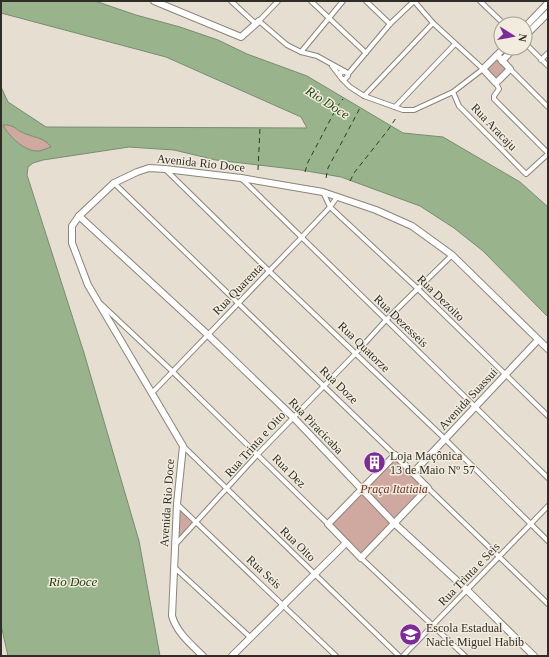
<svg xmlns="http://www.w3.org/2000/svg" width="549" height="657" viewBox="0 0 549 657" font-family="Georgia,serif">
<style>
.green{fill:#cfa9a0}
.water{fill:#99b48d;stroke:#798c6f;fill-rule:evenodd}
.lines{fill:none;stroke-linecap:round;stroke-linejoin:round}
.ferry{stroke:#23460e;stroke-width:1;stroke-dasharray:5 4;stroke-linecap:butt}
.street-casing{stroke:#8b8579;stroke-width:6}
.secondary-casing{stroke:#8b8579;stroke-width:8}
.street{stroke:#fff;stroke-width:4}
.secondary{stroke:#fff;stroke-width:6}
.labels{text-anchor:middle;stroke-width:3;stroke-linejoin:round;paint-order:stroke}
.street-label{font-size:12px;fill:#2f2d28;stroke:#f2ecde}
.poi-label{font-size:12px;fill:#2f2d28;stroke:#f2ecde;text-anchor:start}
.park-label{font-size:12px;font-style:italic;fill:#713224;stroke:#f2ecde}
.water-label{font-size:13px;font-style:italic;fill:#23460e;stroke:#f2ecde}
</style>
<rect width="100%" height="100%" fill="#e5ded1"/>
<g class="green">
<path d="M496 58 508 69 496 80 485 69Z"/>
<path d="M3 125C17 125 15 131 26 134 36 138 44 138 52 147 48 148 43 150 39 151 25 153 10 136 3 125Z"/>
<path d="M394 459 423 488 394 518 364 489Z"/>
<path d="M361 493 391 522 361 553 331 523Z"/>
<path d="M177 504 196 523 175 545Z"/>
</g>
<path class="water" d="M1 1H95L136 15 180 27 218 40 247 54 307 76 403 133 443 137 520 182 548 207V317L483 251 454 228 420 206 341 177 301 170 216 160 174 150 129 147 43 160 33 163 28 167 27 175 84 353 139 541 160 656H8L1 625V87L8 102 46 127 307 128 301 117 166 57 1 13ZM3 125C15 124 16 131 26 134 36 138 45 138 51 147 48 148 43 150 39 151 24 152 9 136 3 125Z"/>
<g class="lines">
<g class="ferry">
<path d="M258 170 260 128"/>
<path d="M305 172 308 162 337 107 343 99"/>
<path d="M326 178 328 168 360 108"/>
<path d="M350 181 354 173 388 130 396 118"/>
</g>
<defs>
<g id="street">
<path d="M231 1 256 24"/>
<path d="M278 1 259 21 287 45 301 52 317 56 346 72"/>
<path d="M311 1 366 53"/>
<path d="M366 1 390 24"/>
<path d="M480 1 504 24"/>
<path d="M525 43 548 66"/>
<path d="M301 52 343 1"/>
<path d="M541 60 548 53"/>
<path d="M332 66 342 79H345L348 76 347 73 344 71 341 72 340 75"/>
<path d="M510 69 548 107"/>
<path d="M348 74 390 24 414 1"/>
<path d="M343 80 350 87 364 96 403 110H414L453 92 483 69 433 23 414 1"/>
<path d="M496 83 499 89 494 96V99L548 153"/>
<path d="M453 92 459 106 526 174 548 154"/>
<path d="M364 96 433 23"/>
<path d="M395 107 455 44"/>
<path d="M165 169 269 271 445 439 548 541"/>
<path d="M242 179 548 478"/>
<path d="M114 183 395 455"/>
<path d="M323 192 330 207 417 288 548 416"/>
<path d="M101 304 172 371 328 524"/>
<path d="M152 393 301 238 330 207 337 197"/>
<path d="M183 446 399 656"/>
<path d="M428 488 548 604"/>
<path d="M177 504 336 656"/>
<path d="M176 544 257 455 356 353 386 320 452 255"/>
<path d="M361 558 465 656"/>
<path d="M174 567 251 638"/>
<path d="M403 656 548 506"/>
</g>
<g id="secondary">
<path d="M154 1 241 37 259 21"/>
<path d="M525 27 548 3"/>
<path d="M525 36 548 13"/>
<path d="M497 55 510 69 496 83 483 69 504 48"/>
<path d="M502 61 514 48"/>
<path d="M79 216 207 334 293 417 394 523 467 590 534 656"/>
<path d="M395 455 428 488 361 558 328 524Z"/>
<path d="M413 473 538 340"/>
<path d="M203 656C191 644 177 633 172 616L177 504 183 446 88 285 72 243V226L79 216 114 183 137 172 149 168 165 169 241 178 323 192 376 210 412 226 452 255 548 349"/>
<path d="M232 656 346 543"/>
</g>
</defs>
<use href="#street" class="street-casing"/>
<use href="#secondary" class="secondary-casing"/>
<use href="#street" class="street"/>
<use href="#secondary" class="secondary"/>
</g>
<defs>
<symbol id="building-disc" viewBox="-11 -11 22 22"><circle r="9.5" fill="#7e2a9a" stroke="#f2ecde"/><path d="M-4-6H4V6H1V3H-1V6H-4ZM-2.5-4.3h1.7v1.8h-1.7ZM.8-4.3h1.7v1.8H.8ZM-2.5-1h1.7V.8h-1.7ZM.8-1h1.7V.8H.8Z" fill="#fff"/></symbol>
<symbol id="school-disc" viewBox="-11 -11 22 22"><circle r="9.5" fill="#7e2a9a" stroke="#f2ecde"/><path d="M0-5L7-2L0 1L-7-2ZM-4 1L0 2.5L4 1V4Q0 6-4 4Z" fill="#fff"/></symbol>
</defs>
<g fill-rule="evenodd">
<use href="#building-disc" x="362" y="450" width="25" height="25"/>
<use href="#school-disc" x="398" y="622" width="25" height="25"/>
</g>
<g class="labels">
<g class="street-label">
<text transform="translate(494 127) rotate(46)" y="4">Rua Aracaju</text>
<text transform="translate(201 163) rotate(6)" y="4">Avenida Rio Doce</text>
<text transform="translate(238 289) rotate(-46)" y="4">Rua Quarenta</text>
<text transform="translate(441 298) rotate(44)" y="4">Rua Dezoito</text>
<text transform="translate(401 321) rotate(44)" y="4">Rua Dezesseis</text>
<text transform="translate(364 347) rotate(44)" y="4">Rua Quatorze</text>
<text transform="translate(339 385) rotate(44)" y="4">Rua Doze</text>
<text transform="translate(468 399) rotate(-47)" y="4">Avenida Suassui</text>
<text transform="translate(316 426) rotate(46)" y="4">Rua Piracicaba</text>
<text transform="translate(255 444) rotate(-48)" y="4">Rua Trinta e Oito</text>
<text transform="translate(289 471) rotate(45)" y="4">Rua Dez</text>
<text transform="translate(167 503) rotate(-86)" y="4">Avenida Rio Doce</text>
<text transform="translate(298 544) rotate(44)" y="4">Rua Oito</text>
<text transform="translate(264 572) rotate(43)" y="4">Rua Seis</text>
<text transform="translate(469 574) rotate(-46)" y="4">Rua Trinta e Seis</text>
</g>
<g class="poi-label">
<text x="390" y="460">Loja Maçônica<tspan x="390" dy="14">13 de Maio Nº 57</tspan></text>
<text x="426" y="632">Escola Estadual<tspan x="426" dy="14">Nacle Miguel Habib</tspan></text>
</g>
<g class="park-label">
<text x="394" y="493">Praça Itatiaia</text>
</g>
<g class="water-label">
<text transform="translate(328 102) rotate(33)" y="5">Rio Doce</text>
<text x="73" y="586">Rio Doce</text>
</g>
</g>
<rect width="549" height="657" fill="none" stroke="#2f2d28" stroke-width="4"/>
<g transform="translate(513 36) rotate(101)"><circle r="19" fill="#f2ecde" stroke="#a4a095"/>
<path d="M0-3L7 15L0 10L-7 15Z" fill="#7e2a9a"/>
<text y="-6" font-size="11" font-weight="bold" text-anchor="middle" fill="#2f2d28">N</text>
</g>
</svg>
